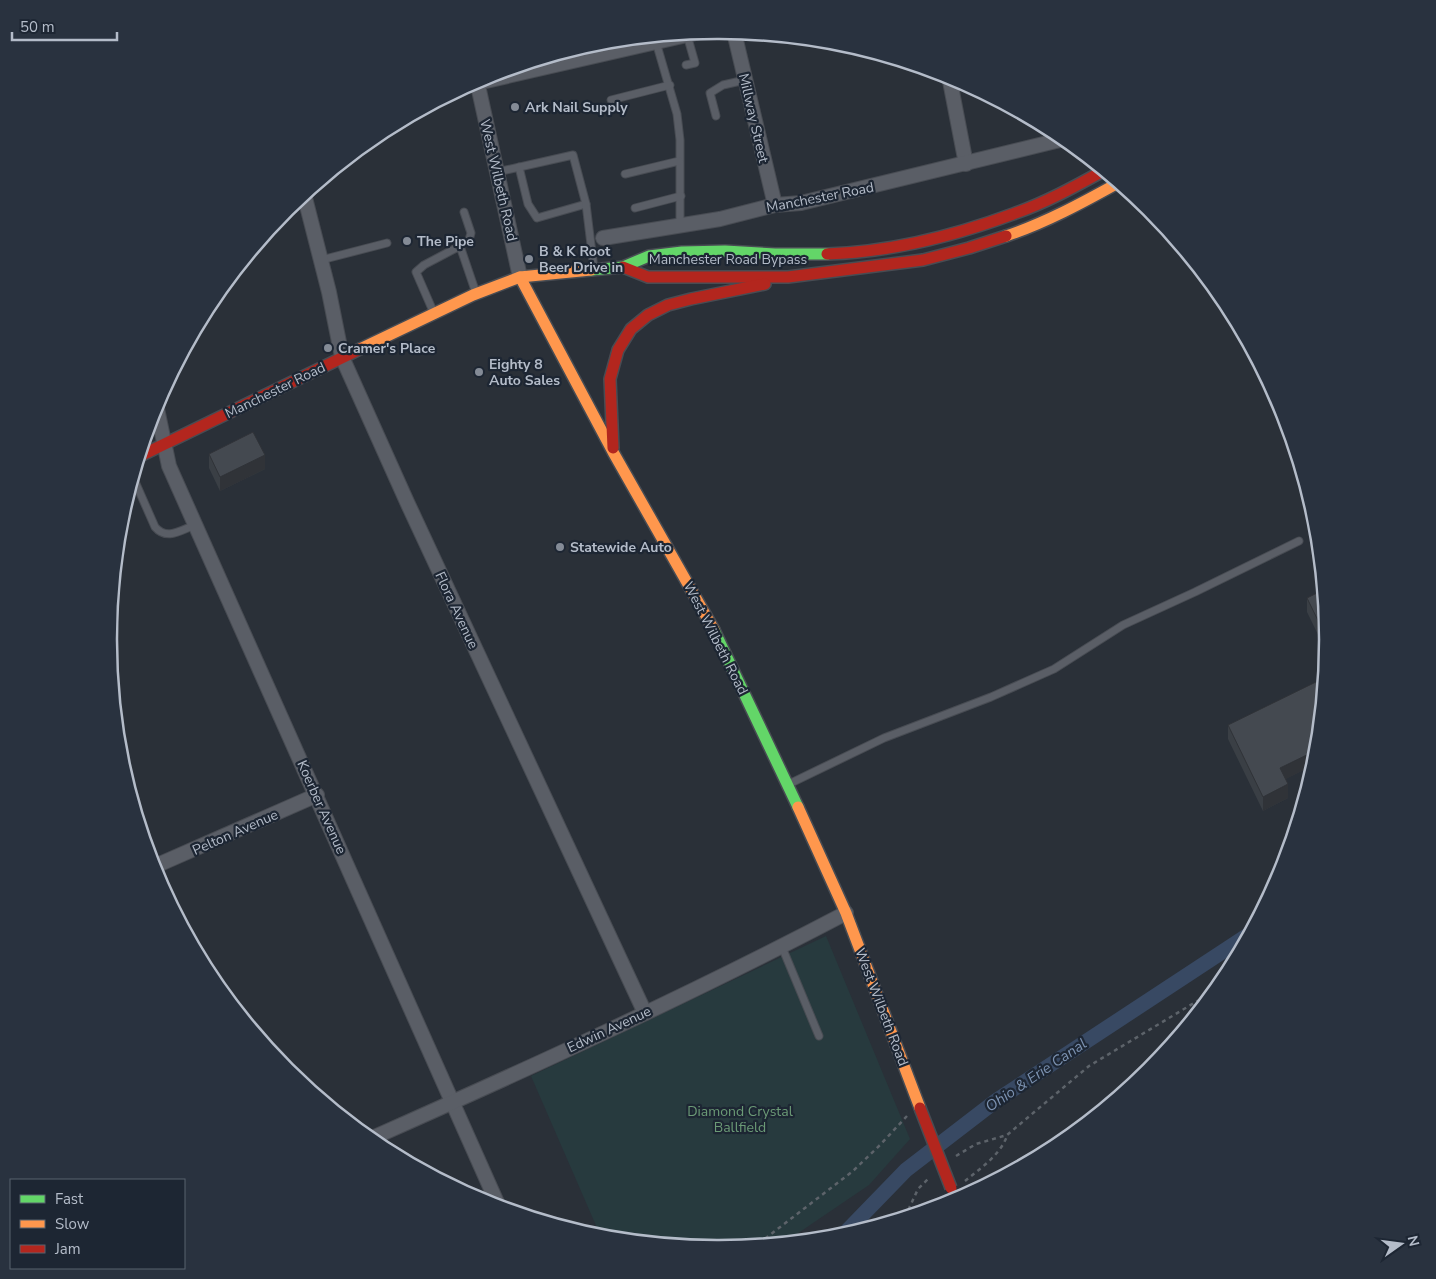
<svg xmlns="http://www.w3.org/2000/svg" width="1436" height="1279" viewBox="0 0 1436 1279" font-family="'Nunito Sans',sans-serif">
<style>
.green{fill:#273a3e}
.lines{fill:none;stroke-linecap:round;stroke-linejoin:round}
.canal{stroke:#384963;stroke-width:15}
.lane-casing{stroke:#484c53;stroke-width:9}
.street-casing{stroke:#484c53;stroke-width:16}
.fast-casing{stroke:#484c53;stroke-width:14}
.slow-casing{stroke:#484c53;stroke-width:14}
.jam-casing{stroke:#484c53;stroke-width:14}
.path{stroke:#5d636a;stroke-width:2.5;stroke-dasharray:4 4;stroke-linecap:butt}
.lane{stroke:#5a5e66;stroke-width:7}
.street{stroke:#5a5e66;stroke-width:14}
.fast{stroke:#63d668;stroke-width:11}
.slow{stroke:#ff974d;stroke-width:11}
.jam{stroke:#b3261e;stroke-width:11}
.jam-bridge-casing{stroke:#484c53;stroke-width:14;stroke-linecap:butt}
.jam-bridge{stroke:#b3261e;stroke-width:11}
.wall{fill:#3a3f45}
.shaded-wall{fill:#303338}
.building{fill:#444950;stroke:#303338}
.poi-dot{fill:#848b96;stroke:#1d2633;stroke-width:2}
.labels{text-anchor:middle;stroke-width:4.5;stroke-linejoin:round;paint-order:stroke}
.poi-label{font-size:14px;font-weight:bold;fill:#b4bcc9;stroke:#1d2633;text-anchor:start}
.street-label{font-size:14px;fill:#b4bcc9;stroke:#1d2633}
.park-label{font-size:14px;fill:#6b9a76;stroke:#1d2633}
.water-label{font-size:15px;font-style:italic;fill:#7c92b1;stroke:#1d2633}
.rim{fill:none;stroke:#b4bcc9;stroke-width:2.5}
</style>
<rect width="100%" height="100%" fill="#2a3038"/>
<path class="green" d="M826 936 910 1139 869 1185 785 1242 718 1249 601 1237 531 1076Z"/>
<g class="lines">
<path class="canal" d="M842 1236 906 1170 997 1100 1248 935"/>
<defs>
<g id="lane">
<path d="M656 42 677 114 680 140V225"/>
<path d="M686 65 695 63 687 35"/>
<path d="M611 100 670 85"/>
<path d="M716 116 710 93 723 85 745 80"/>
<path d="M519 167 528 204 537 218 586 204"/>
<path d="M497 172 573 155 586 204 594 269"/>
<path d="M625 174 679 161"/>
<path d="M635 208 681 196"/>
<path d="M460 246 476 293"/>
<path d="M321 260 387 243"/>
<path d="M433 311 416 272 424 265 460 246 469 240 471 233 464 212"/>
<path d="M133 477 155 527C167 541 181 530 195 525"/>
<path d="M791 783 884 738 991 697 1054 669 1123 625 1195 592 1299 541"/>
<path d="M782 947 819 1036"/>
</g>
<g id="street">
<path d="M734 32 775 205"/>
<path d="M949 76 966 164"/>
<path d="M477 81 520 277"/>
<path d="M477 83 700 32"/>
<path d="M304 194 329 292 342 357 407 502 645 1013"/>
<path d="M603 238 720 219 775 205 801 203 1064 139"/>
<path d="M156 404 169 466 499 1207"/>
<path d="M153 867 317 795"/>
<path d="M370 1139C530 1068 690 995 846 913"/>
</g>
<g id="fast">
<path d="M591 270 623 267 649 256 682 252 725 251 775 254H827"/>
<path d="M714 630 798 807"/>
</g>
<g id="slow">
<path d="M1006 236C1045 223 1082 203 1118 183"/>
<path d="M520 277 613 452 714 630"/>
<path d="M360 349 473 295 520 277 591 270"/>
<path d="M798 807 846 913 920 1108"/>
</g>
<g id="jam">
<path d="M827 254C889 252 954 236 1013 214 1045 203 1074 187 1103 171"/>
<path d="M623 267 648 277H788L923 260 969 248 1006 236"/>
<path d="M613 448 610 379 618 350 631 329 648 315 668 305 691 299 765 284"/>
<path d="M140 456 360 349"/>
</g>
</defs>
<use href="#lane" class="lane-casing"/>
<use href="#street" class="street-casing"/>
<use href="#fast" class="fast-casing"/>
<use href="#slow" class="slow-casing"/>
<use href="#jam" class="jam-casing"/>
<g class="path">
<path d="M956 1156 976 1144 1007 1135 1089 1066 1214 991"/>
<path d="M965 1181C981 1168 1000 1155 1007 1136"/>
<path d="M905 1217 918 1189 929 1178"/>
<path d="M751 1246 762 1241 853 1171 880 1145 907 1116"/>
</g>
<use href="#lane" class="lane"/>
<use href="#street" class="street"/>
<use href="#fast" class="fast"/>
<use href="#slow" class="slow"/>
<use href="#jam" class="jam"/>
<defs>
<path id="jam-bridge" d="M920 1108 951 1188"/>
</defs>
<use href="#jam-bridge" class="jam-bridge-casing"/>
<use href="#jam-bridge" class="jam-bridge"/>
</g>
<g class="wall">
<path d="M209 454 265 469 220 491 209 468Z"/>
<path d="M1318 540 1321 576 1312 557V543Z"/>
<path d="M1307 598 1328 640 1326 651 1307 612Z"/>
<path d="M1228 725 1316 759 1314 765 1285 779 1288 798 1263 811 1228 739Z"/>
</g>
<g class="shaded-wall">
<path d="M897 60 904 62 897 64Z"/>
<path d="M265 455V469L220 491V477Z"/>
<path d="M1317 750 1316 759 1314 765 1280 782V768Z"/>
<path d="M1288 784V798L1263 811V797Z"/>
</g>
<g class="building">
<path d="M253 432 265 455 220 477 209 454Z"/>
<path d="M1318 540 1320 558 1312 543Z"/>
<path d="M1323 590 1327 639 1307 598Z"/>
<path d="M1324 678 1317 750 1280 768 1288 784 1263 797 1228 725Z"/>
<path d="M1043 1154 1033 1159 1032 1156Z"/>
</g>
<g class="poi-dot">
<circle cx="515" cy="107" r="5"/>
<circle cx="407" cy="241" r="5"/>
<circle cx="529" cy="259" r="5"/>
<circle cx="328" cy="348" r="5"/>
<circle cx="479" cy="372" r="5"/>
<circle cx="560" cy="547" r="5"/>
</g>
<g class="labels">
<g class="poi-label">
<text x="525" y="112">Ark Nail Supply</text>
<text x="417" y="246">The Pipe</text>
<text x="539" y="256">B &amp; K Root<tspan x="539" dy="16">Beer Drive in</tspan></text>
<text x="338" y="353">Cramer's Place</text>
<text x="489" y="369">Eighty 8<tspan x="489" dy="16">Auto Sales</tspan></text>
<text x="570" y="552">Statewide Auto</text>
</g>
<g class="street-label">
<text transform="translate(754 118) rotate(77)" y="5">Millway Street</text>
<text transform="translate(499 180) rotate(77)" y="5">West Wilbeth Road</text>
<text transform="translate(820 197) rotate(-11)" y="5">Manchester Road</text>
<text x="728" y="264">Manchester Road Bypass</text>
<text transform="translate(275 390) rotate(-26)" y="5">Manchester Road</text>
<text transform="translate(457 610) rotate(65)" y="5">Flora Avenue</text>
<text transform="translate(716 638) rotate(63)" y="5">West Wilbeth Road</text>
<text transform="translate(322 807) rotate(66)" y="5">Koerber Avenue</text>
<text transform="translate(235 832) rotate(-24)" y="5">Pelton Avenue</text>
<text transform="translate(882 1007) rotate(69)" y="5">West Wilbeth Road</text>
<text transform="translate(609 1029) rotate(-25)" y="5">Edwin Avenue</text>
</g>
<g class="park-label">
<text x="740" y="1116">Diamond Crystal<tspan x="740" dy="16">Ballfield</tspan></text>
</g>
<g class="water-label">
<text transform="translate(1036 1075) rotate(-34)" y="5">Ohio &amp; Erie Canal</text>
</g>
</g>
<path d="M0 0H1436V1279H0ZM717 39H719A600 600 0 0 1 1319 639V640A600 600 0 0 1 719 1240H717A600 600 0 0 1 117 640V639A600 600 0 0 1 717 39Z" fill="#29323f" fill-rule="evenodd"/>
<path class="rim" d="M717 39H719A600 600 0 0 1 1319 639V640A600 600 0 0 1 719 1240H717A600 600 0 0 1 117 640V639A600 600 0 0 1 717 39Z"/>
<rect x="10" y="1179" width="175" height="90" fill="#1d2633" stroke="#59626f"/>
<rect x="20" y="1195" width="25" height="8" fill="#63d668" stroke="#59626f"/>
<text x="55" y="1204" font-size="15" fill="#b4bcc9">Fast</text>
<rect x="20" y="1220" width="25" height="8" fill="#ff974d" stroke="#59626f"/>
<text x="55" y="1229" font-size="15" fill="#b4bcc9">Slow</text>
<rect x="20" y="1245" width="25" height="8" fill="#b3261e" stroke="#59626f"/>
<text x="55" y="1254" font-size="15" fill="#b4bcc9">Jam</text>
<g transform="translate(1401 1244) rotate(76)" stroke="#1d2633" stroke-width="4" paint-order="stroke">
<path d="M0-4L9 19L0 12L-9 19Z" fill="#b4bcc9"/>
<text y="-8" font-size="14" font-weight="bold" text-anchor="middle" fill="#b4bcc9">N</text>
</g>
<path d="M12 32v8h105v-8" fill="none" stroke="#b4bcc9" stroke-width="2.5"/>
<text x="20" y="32" font-size="15" fill="#b4bcc9" stroke="#1d2633" stroke-width="4" paint-order="stroke">50 m</text>
</svg>
